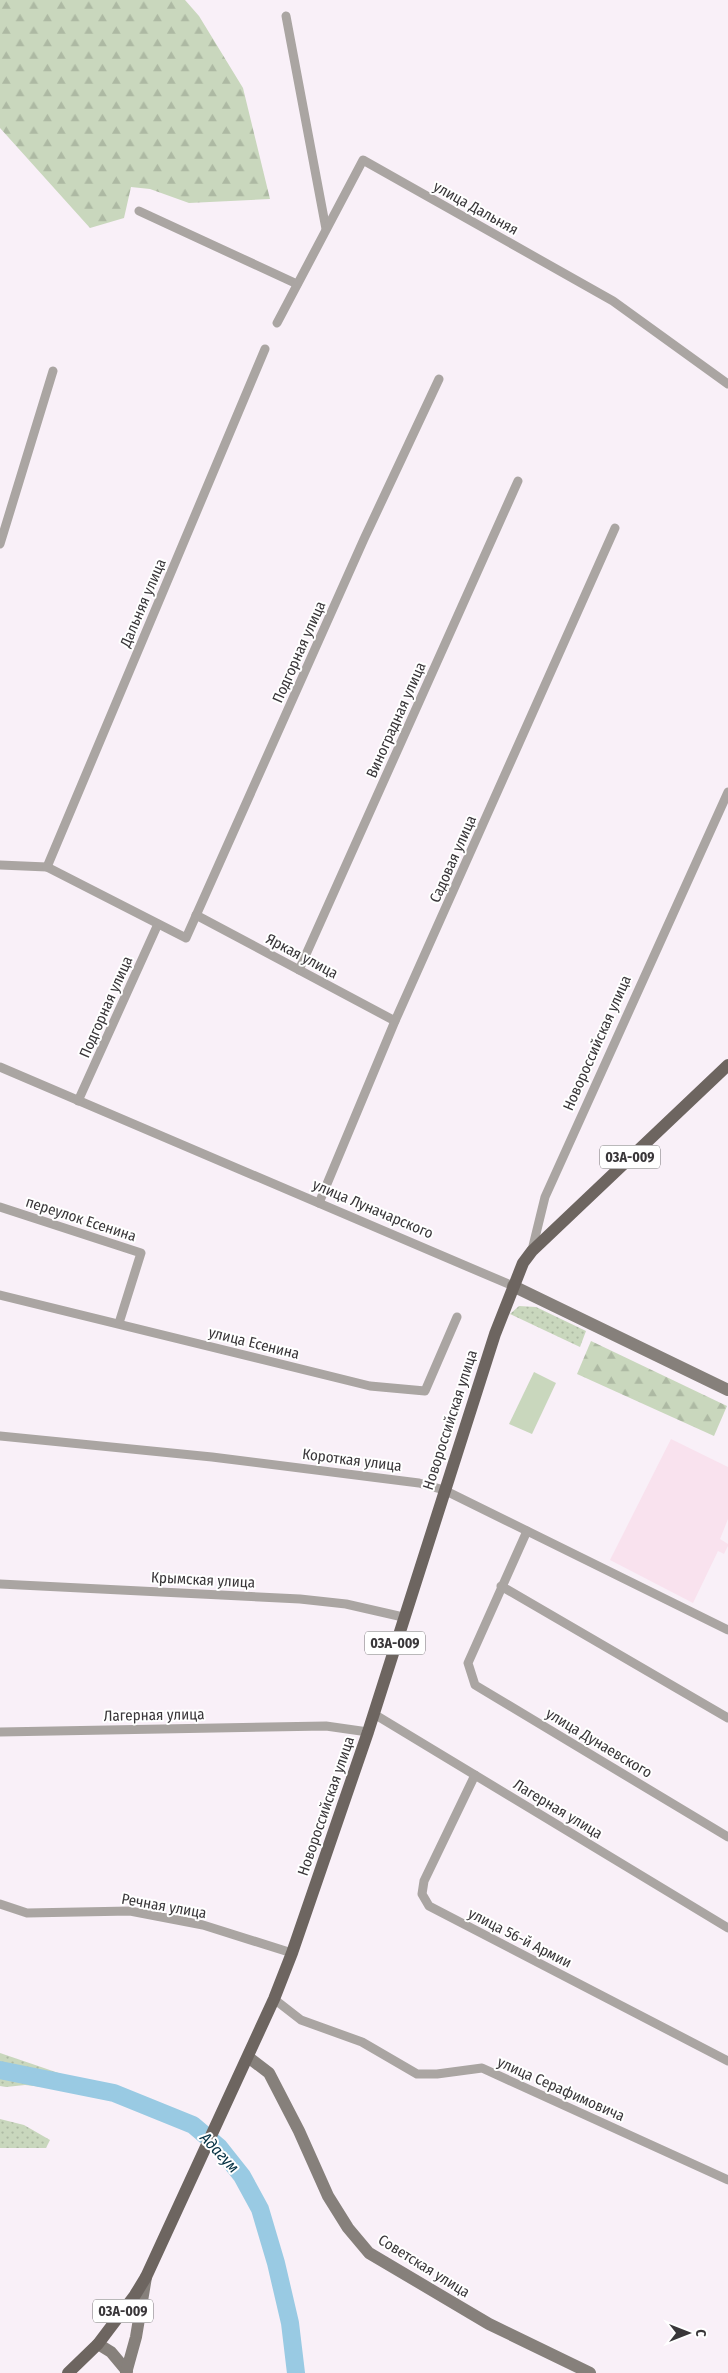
<svg xmlns="http://www.w3.org/2000/svg" width="728" height="2373" viewBox="0 0 728 2373" font-family="'Fira Sans Condensed',sans-serif">
<style>
.education{fill:#f9e2ee}
.grass{fill:url(#grass-dots)}
.forest{fill:url(#forest-firs)}
.pitch{fill:#c9d7bd}
.lines{fill:none;stroke-linecap:round;stroke-linejoin:round}
.river{stroke:#99cae3;stroke-width:18}
.street{stroke:#aaa5a2;stroke-width:9}
.secondary{stroke:#86807b;stroke-width:12}
.primary{stroke:#6d6560;stroke-width:12}
.labels{text-anchor:middle;stroke-width:4;stroke-linejoin:round;paint-order:stroke}
.shield{fill:#fff;stroke:#747274;stroke-width:1}
.shield-label{font-size:14px;font-weight:bold;fill:#393639}
.street-label{font-size:15px;fill:#393639;stroke:#fff}
.water-label{font-size:16px;font-style:italic;fill:#053143;stroke:#fff}
</style>
<defs>
<pattern id="grass-dots" width="8" height="8" patternUnits="userSpaceOnUse" patternTransform="scale(1.25)"><rect width="8" height="8" fill="#c9d7bd"/><path d="M2 2h.1M6 6h.1" fill="none" stroke="#adb9a3" stroke-width="1.8" stroke-linecap="round"/></pattern>
<pattern id="forest-firs" width="22" height="20" patternUnits="userSpaceOnUse" patternTransform="scale(1.25)"><rect width="22" height="20" fill="#c9d7bd"/><path d="M5 1l3.5 6h-7zM16 11l3.5 6h-7z" fill="#adb9a3"/></pattern>
</defs>
<rect width="100%" height="100%" fill="#f9f0f8"/>
<path class="education" d="M671 1439 728 1467V1519L720 1539 728 1544V1546L724 1554 718 1551 693 1603 610 1560Z"/>
<g class="grass">
<path d="M519 1306 536 1307 586 1331 580 1347 510 1314Z"/>
<path d="M0 2053 88 2083 43 2087 25 2085 6 2087 0 2086Z"/>
<path d="M0 2119 24 2125 50 2140 46 2148H0Z"/>
</g>
<g class="forest">
<path d="M0 0H185L199 16 243 88 270 199 189 203 150 189 131 187 124 218 90 228 0 128Z"/>
<path d="M591 1341 727 1406 714 1436 577 1374Z"/>
</g>
<path class="pitch" d="M534 1372 556 1383 532 1434 509 1424Z"/>
<g class="lines">
<path class="river" d="M0 2070 114 2093 193 2125 219 2147 242 2176 260 2209 276 2263 290 2323 296 2373"/>
<g class="street">
<path d="M286 16 326 229"/>
<path d="M139 211 297 284"/>
<path d="M277 323 363 160 613 301 728 384"/>
<path d="M0 544 53 371"/>
<path d="M0 865 47 867 186 938 364 539 439 379"/>
<path d="M47 867 265 349"/>
<path d="M196 915 395 1021"/>
<path d="M299 970 518 481"/>
<path d="M0 1067 513 1286"/>
<path d="M78 1101 158 924"/>
<path d="M319 1203 395 1021 615 528"/>
<path d="M0 1207 141 1253 119 1323"/>
<path d="M532 1250 545 1197 728 792"/>
<path d="M0 1295 370 1386 425 1391 457 1317"/>
<path d="M0 1436 212 1457 419 1483 444 1490 728 1630"/>
<path d="M527 1531 468 1663 475 1685 728 1837"/>
<path d="M0 1584 300 1599 346 1604 403 1617"/>
<path d="M501 1586 728 1718"/>
<path d="M374 1714 728 1928"/>
<path d="M0 1732 326 1726 368 1732"/>
<path d="M475 1775 424 1881 422 1894 429 1906 728 2061"/>
<path d="M0 1904 27 1913 130 1911 203 1925 292 1953"/>
<path d="M274 1999 301 2020 362 2042 417 2074H437L482 2068 728 2180"/>
</g>
<g class="secondary">
<path d="M513 1286 728 1390"/>
<path d="M248 2057 269 2073 299 2131 328 2196 348 2228 369 2253 489 2324 590 2373"/>
<path d="M98 2344 111 2352 127 2371"/>
<path d="M126 2373 136 2337 146 2277"/>
</g>
<path class="primary" d="M68 2373 98 2344 135 2295 146 2277 274 1999 292 1953 368 1732 495 1334 523 1263 532 1251 728 1065"/>
</g>
<g class="labels">
<g class="shield">
<rect x="600" y="1145.5" width="60" height="23" rx="4"/>
<rect x="365" y="1631.5" width="60" height="23" rx="4"/>
<rect x="93" y="2299.5" width="60" height="23" rx="4"/>
</g>
<g class="shield-label">
<text x="630" y="1162">03А-009</text>
<text x="395" y="1648">03А-009</text>
<text x="123" y="2316">03А-009</text>
</g>
<g class="street-label">
<text transform="translate(476 208) rotate(29)" y="5">улица Дальняя</text>
<text transform="translate(143 603) rotate(-67)" y="5">Дальняя улица</text>
<text transform="translate(299 652) rotate(-66)" y="5">Подгорная улица</text>
<text transform="translate(396 720) rotate(-66)" y="5">Виноградная улица</text>
<text transform="translate(453 859) rotate(-66)" y="5">Садовая улица</text>
<text transform="translate(302 956) rotate(28)" y="5">Яркая улица</text>
<text transform="translate(106 1007) rotate(-66)" y="5">Подгорная улица</text>
<text transform="translate(597 1043) rotate(-66)" y="5">Новороссийская улица</text>
<text transform="translate(373 1209) rotate(23)" y="5">улица Луначарского</text>
<text transform="translate(81 1219) rotate(18)" y="5">переулок Есенина</text>
<text transform="translate(254 1343) rotate(14)" y="5">улица Есенина</text>
<text transform="translate(450 1420) rotate(-72)" y="5">Новороссийская улица</text>
<text transform="translate(352 1460) rotate(7)" y="5">Короткая улица</text>
<text transform="translate(203 1580) rotate(3)" y="5">Крымская улица</text>
<text transform="translate(154 1715) rotate(-1)" y="5">Лагерная улица</text>
<text transform="translate(599 1743) rotate(31)" y="5">улица Дунаевского</text>
<text transform="translate(326 1806) rotate(-71)" y="5">Новороссийская улица</text>
<text transform="translate(558 1809) rotate(31)" y="5">Лагерная улица</text>
<text transform="translate(164 1906) rotate(10)" y="5">Речная улица</text>
<text transform="translate(520 1938) rotate(27)" y="5">улица 56-й Армии</text>
<text transform="translate(561 2089) rotate(24)" y="5">улица Серафимовича</text>
<text transform="translate(424 2266) rotate(32)" y="5">Советская улица</text>
</g>
<g class="water-label">
<text transform="translate(220 2152) rotate(47)" y="6">Адагум</text>
</g>
</g>
<g transform="translate(688 2333) rotate(90)" stroke="#ffffff" stroke-width="4" paint-order="stroke">
<path d="M0-4L9 19L0 12L-9 19Z" fill="#393639"/>
<text y="-8" font-size="14" font-weight="bold" text-anchor="middle" fill="#393639">С</text>
</g>
</svg>
